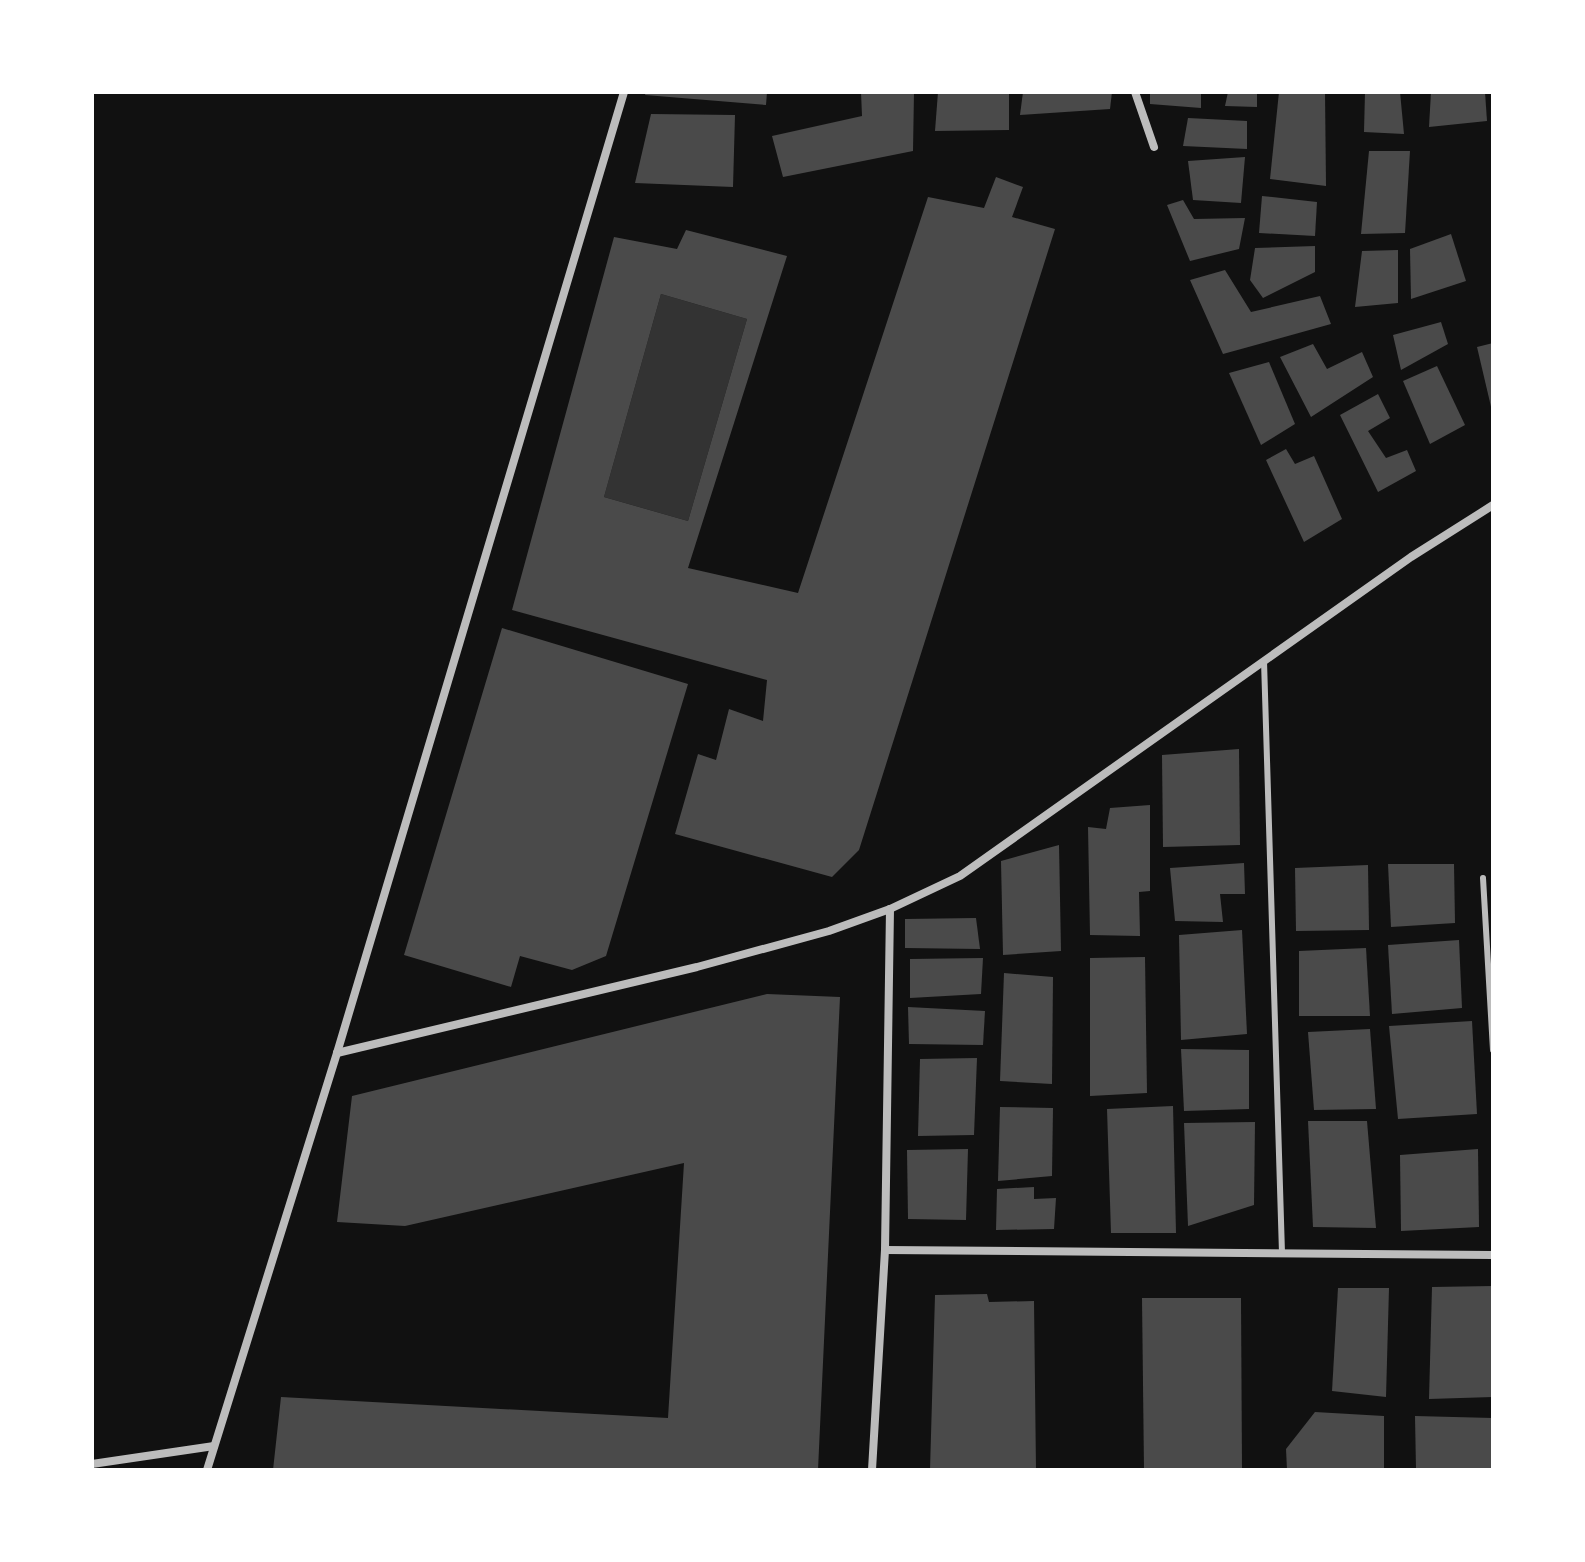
<svg xmlns="http://www.w3.org/2000/svg" width="1585" height="1562" viewBox="0 0 1585 1562" font-family="Merriweather,serif">
<style>
.water{fill:#333}
.building{fill:#4a4a4a;fill-rule:evenodd}
.lines{fill:none;stroke-linecap:round;stroke-linejoin:round}
.service{stroke:#bcbcbc;stroke-width:6}
.minor{stroke:#bcbcbc;stroke-width:8}
</style>
<rect width="100%" height="100%" fill="#111"/>
<path class="water" d="M661 294 747 319 688 521 604 497Z"/>
<g class="building">
<path d="M646 92H767L766 105 645 95Z"/>
<path d="M861 92H914L913 151 783 177 772 136 862 116Z"/>
<path d="M938 92H1009V130L935 131Z"/>
<path d="M1023 92H1112L1110 109 1020 115Z"/>
<path d="M1150 92H1201V108L1150 104Z"/>
<path d="M1228 92H1257V107L1225 106Z"/>
<path d="M1279 92H1325L1326 186 1270 179Z"/>
<path d="M1365 92H1400L1404 134 1364 132Z"/>
<path d="M1431 92H1485L1487 121 1429 127Z"/>
<path d="M651 114 735 115 733 187 635 183Z"/>
<path d="M1188 118 1247 121V149L1183 146Z"/>
<path d="M1369 151H1410L1405 233 1361 234Z"/>
<path d="M1245 157 1241 203 1193 200 1188 161Z"/>
<path d="M996 177 1023 187 1012 217 1055 229 859 850 832 877 675 834 698 754 716 760 729 709 763 721 767 680 512 610 614 237 677 249 686 230 787 256 688 568 798 593 928 197 984 208ZM661 294 747 319 688 521 604 497Z"/>
<path d="M1262 196 1317 202 1315 236 1259 233Z"/>
<path d="M1183 200 1194 219 1245 218 1239 249 1190 261 1167 205Z"/>
<path d="M1451 234 1466 281 1411 299 1410 249Z"/>
<path d="M1315 246V272L1263 298 1250 280 1255 248Z"/>
<path d="M1398 250V303L1355 307 1362 251Z"/>
<path d="M1225 270 1251 312 1320 296 1331 324 1223 354 1190 280Z"/>
<path d="M1441 322 1448 344 1401 370 1393 335Z"/>
<path d="M1493 343V410L1492 411 1477 347Z"/>
<path d="M1313 344 1327 369 1362 352 1373 377 1311 417 1280 357Z"/>
<path d="M1269 362 1295 424 1261 445 1229 373Z"/>
<path d="M1437 366 1465 425 1430 444 1403 381Z"/>
<path d="M1378 394 1390 418 1368 431 1386 458 1407 450 1416 471 1378 492 1340 415Z"/>
<path d="M1286 449 1295 464 1314 456 1342 519 1304 542 1266 460Z"/>
<path d="M502 628 688 684 606 956 572 970 520 956 511 987 404 955Z"/>
<path d="M1239 749 1240 845 1163 847 1162 755Z"/>
<path d="M1150 805V891L1139 892 1140 936 1090 935 1088 827 1106 829 1110 808Z"/>
<path d="M1059 845 1061 951 1003 955 1001 861Z"/>
<path d="M1244 863 1245 894H1220L1223 922 1175 921 1170 868Z"/>
<path d="M1388 864H1454L1455 923 1391 927Z"/>
<path d="M1368 865 1369 930 1296 931 1295 868Z"/>
<path d="M976 918 980 949 905 948V919Z"/>
<path d="M1242 930 1247 1034 1181 1040 1179 935Z"/>
<path d="M1459 940 1462 1008 1392 1014 1388 945Z"/>
<path d="M1366 948 1370 1016H1299V951Z"/>
<path d="M1145 957 1147 1093 1090 1096V958Z"/>
<path d="M983 958 981 994 910 998V959Z"/>
<path d="M1004 973 1053 977 1052 1084 1000 1081Z"/>
<path d="M767 994 840 997 818 1470H273L281 1397 668 1418 684 1163 405 1226 337 1222 352 1096Z"/>
<path d="M908 1007 985 1011 983 1045 909 1044Z"/>
<path d="M1472 1021 1477 1114 1398 1119 1389 1026Z"/>
<path d="M1370 1029 1376 1109 1314 1110 1308 1032Z"/>
<path d="M1181 1049 1249 1050V1109L1184 1111Z"/>
<path d="M977 1058 974 1135 918 1136 920 1059Z"/>
<path d="M1173 1106 1176 1233H1111L1107 1109Z"/>
<path d="M1000 1107 1053 1108 1052 1176 998 1181Z"/>
<path d="M1308 1121H1367L1376 1228 1313 1227Z"/>
<path d="M1255 1122 1254 1205 1188 1226 1184 1123Z"/>
<path d="M968 1149 966 1220 908 1219 907 1150Z"/>
<path d="M1478 1149 1479 1227 1401 1231 1400 1155Z"/>
<path d="M1034 1187V1199L1056 1198 1054 1229 996 1230 997 1189Z"/>
<path d="M1493 1286V1397L1429 1399 1432 1287Z"/>
<path d="M1338 1288H1389L1386 1397 1332 1391Z"/>
<path d="M987 1294 989 1302 1034 1301 1036 1470H930L935 1295Z"/>
<path d="M1142 1298H1241L1242 1470H1144Z"/>
<path d="M1315 1412 1384 1416V1470H1287L1286 1449Z"/>
<path d="M1415 1416 1493 1418V1470H1416Z"/>
</g>
<g class="lines">
<g class="service">
<path d="M1264 661 1282 1253"/>
<path d="M1483 878 1493 1050"/>
</g>
<g class="minor">
<path d="M1135 92 1154 147"/>
<path d="M337 1053 697 967 829 931 890 909 960 876 1411 557 1493 505"/>
<path d="M885 1250 1493 1255"/>
<path d="M92 1464 214 1446"/>
<path d="M207 1470 337 1053 624 92"/>
<path d="M872 1470 885 1250 890 909"/>
</g>
</g>
<rect width="1585" height="1562" fill="none" stroke="#ffffff" stroke-width="188"/>
</svg>
